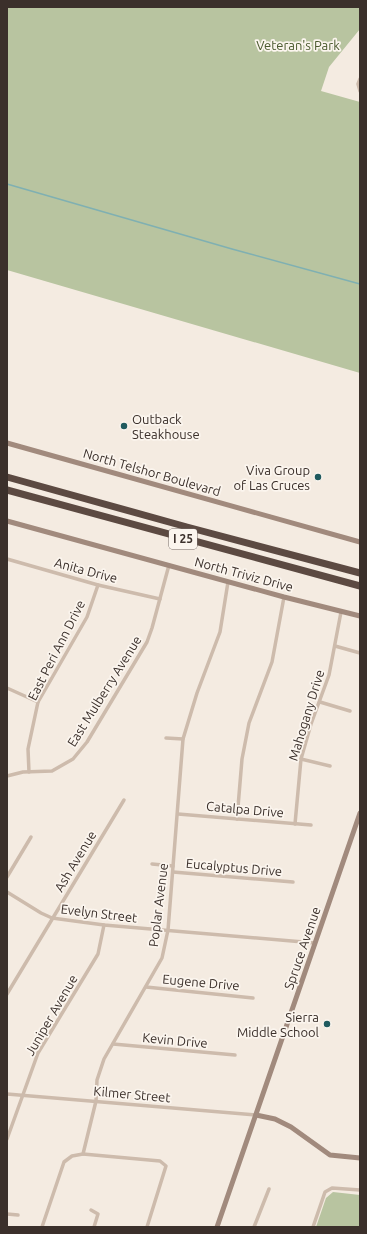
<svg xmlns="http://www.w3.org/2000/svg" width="367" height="1234" viewBox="0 0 367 1234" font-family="Ubuntu,sans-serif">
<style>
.green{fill:#b8c4a0}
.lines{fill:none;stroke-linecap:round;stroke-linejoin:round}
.stream{stroke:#7fb0b2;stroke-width:1.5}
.street{stroke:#cdbbac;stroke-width:3.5}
.secondary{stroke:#a18a7d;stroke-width:5}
.highway{stroke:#5c4a42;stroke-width:7}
.poi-dot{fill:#1f5a5e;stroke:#fbf5ee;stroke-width:1.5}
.labels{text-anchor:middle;stroke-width:3.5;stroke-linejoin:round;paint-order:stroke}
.shield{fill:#fbf5ee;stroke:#756b66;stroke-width:1}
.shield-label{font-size:12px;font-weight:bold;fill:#3b302b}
.park-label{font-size:13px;fill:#4a5a2e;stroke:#fbf5ee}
.poi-label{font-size:13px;fill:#3b302b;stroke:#fbf5ee;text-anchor:end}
.street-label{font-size:13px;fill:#3b302b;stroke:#fbf5ee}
</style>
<rect width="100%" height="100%" fill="#f4ebe1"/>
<g class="green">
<path d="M7 7H360V29L329 67 321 91 360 102V373L7 270Z"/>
<path d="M333 1192 360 1195V1227H316L326 1198Z"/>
</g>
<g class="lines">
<path class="stream" d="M7 184 232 249 360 284"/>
<g class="street">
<path d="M360 79 358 84 360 91"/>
<path d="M7 559 98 585 160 599"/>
<path d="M335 646 360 653"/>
<path d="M7 688 38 702"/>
<path d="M320 702 350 711"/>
<path d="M166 738 183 739"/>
<path d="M301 759 330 766"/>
<path d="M29 772 28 749 38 702 87 617 98 585"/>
<path d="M7 776 23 772 52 771 73 759 87 742 147 642 152 628 169 565"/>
<path d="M178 814 311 825"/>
<path d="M237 819 242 759 249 723 272 662 284 597"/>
<path d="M295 824 301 759 311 724 329 675 341 612"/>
<path d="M152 864 173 866"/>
<path d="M173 872 293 882"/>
<path d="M7 877 31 837"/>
<path d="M7 892 41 913 52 918 104 925 315 943"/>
<path d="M146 987 253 998"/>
<path d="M7 994 124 800"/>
<path d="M113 1044 235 1055"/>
<path d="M7 1094 256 1115"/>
<path d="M7 1139 38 1053 98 954 104 925"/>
<path d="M83 1154 160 1161 166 1166 147 1227"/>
<path d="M91 1210 98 1214 94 1227"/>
<path d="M7 1214 18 1215"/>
<path d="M42 1227 64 1162 72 1156 83 1154 96 1101 97 1080 104 1059 162 958 168 930 183 739 197 693 220 632 228 582"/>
<path d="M254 1227 269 1189"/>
<path d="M313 1227 325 1192 332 1188 360 1190"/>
</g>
<g class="secondary">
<path d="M7 443 360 542"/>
<path d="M7 521 284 597 360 616"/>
<path d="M256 1115 275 1119 291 1127 330 1155 360 1158"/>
<path d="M217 1227 360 813"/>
</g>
<g class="highway">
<path d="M7 477 187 527 360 573"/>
<path d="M7 490 360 586"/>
</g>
</g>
<g class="poi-dot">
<circle cx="124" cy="426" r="4"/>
<circle cx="318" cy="477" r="4"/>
<circle cx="327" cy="1024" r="4"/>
</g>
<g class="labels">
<rect class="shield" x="169" y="529" width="28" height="20" rx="3"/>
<g class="shield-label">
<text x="183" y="543">I 25</text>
</g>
<g class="park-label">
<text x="298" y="50">Veteran's Park</text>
</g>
<g class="poi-label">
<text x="132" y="424" text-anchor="start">Outback<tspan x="132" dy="15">Steakhouse</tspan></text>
<text x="310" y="475">Viva Group<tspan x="310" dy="15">of Las Cruces</tspan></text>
<text x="319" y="1022">Sierra<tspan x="319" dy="15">Middle School</tspan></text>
</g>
<g class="street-label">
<text transform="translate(152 472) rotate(16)" y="5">North Telshor Boulevard</text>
<text transform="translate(86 570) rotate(15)" y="5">Anita Drive</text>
<text transform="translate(244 574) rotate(15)" y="5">North Triviz Drive</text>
<text transform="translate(56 650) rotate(-63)" y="5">East Peri Ann Drive</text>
<text transform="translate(104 691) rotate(-58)" y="5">East Mulberry Avenue</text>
<text transform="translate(306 715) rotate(-73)" y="5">Mahogany Drive</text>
<text transform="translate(245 809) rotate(5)" y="5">Catalpa Drive</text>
<text transform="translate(75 861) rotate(-59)" y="5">Ash Avenue</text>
<text transform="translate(234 867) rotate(5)" y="5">Eucalyptus Drive</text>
<text transform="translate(158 905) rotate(-83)" y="5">Poplar Avenue</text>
<text transform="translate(99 913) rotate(7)" y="5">Evelyn Street</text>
<text transform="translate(302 948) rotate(-71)" y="5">Spruce Avenue</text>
<text transform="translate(201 982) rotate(5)" y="5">Eugene Drive</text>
<text transform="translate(51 1015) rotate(-60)" y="5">Juniper Avenue</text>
<text transform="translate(175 1040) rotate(5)" y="5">Kevin Drive</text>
<text transform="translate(132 1094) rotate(5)" y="5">Kilmer Street</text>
</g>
</g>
<rect width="367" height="1234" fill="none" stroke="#3b302b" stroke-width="16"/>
</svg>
